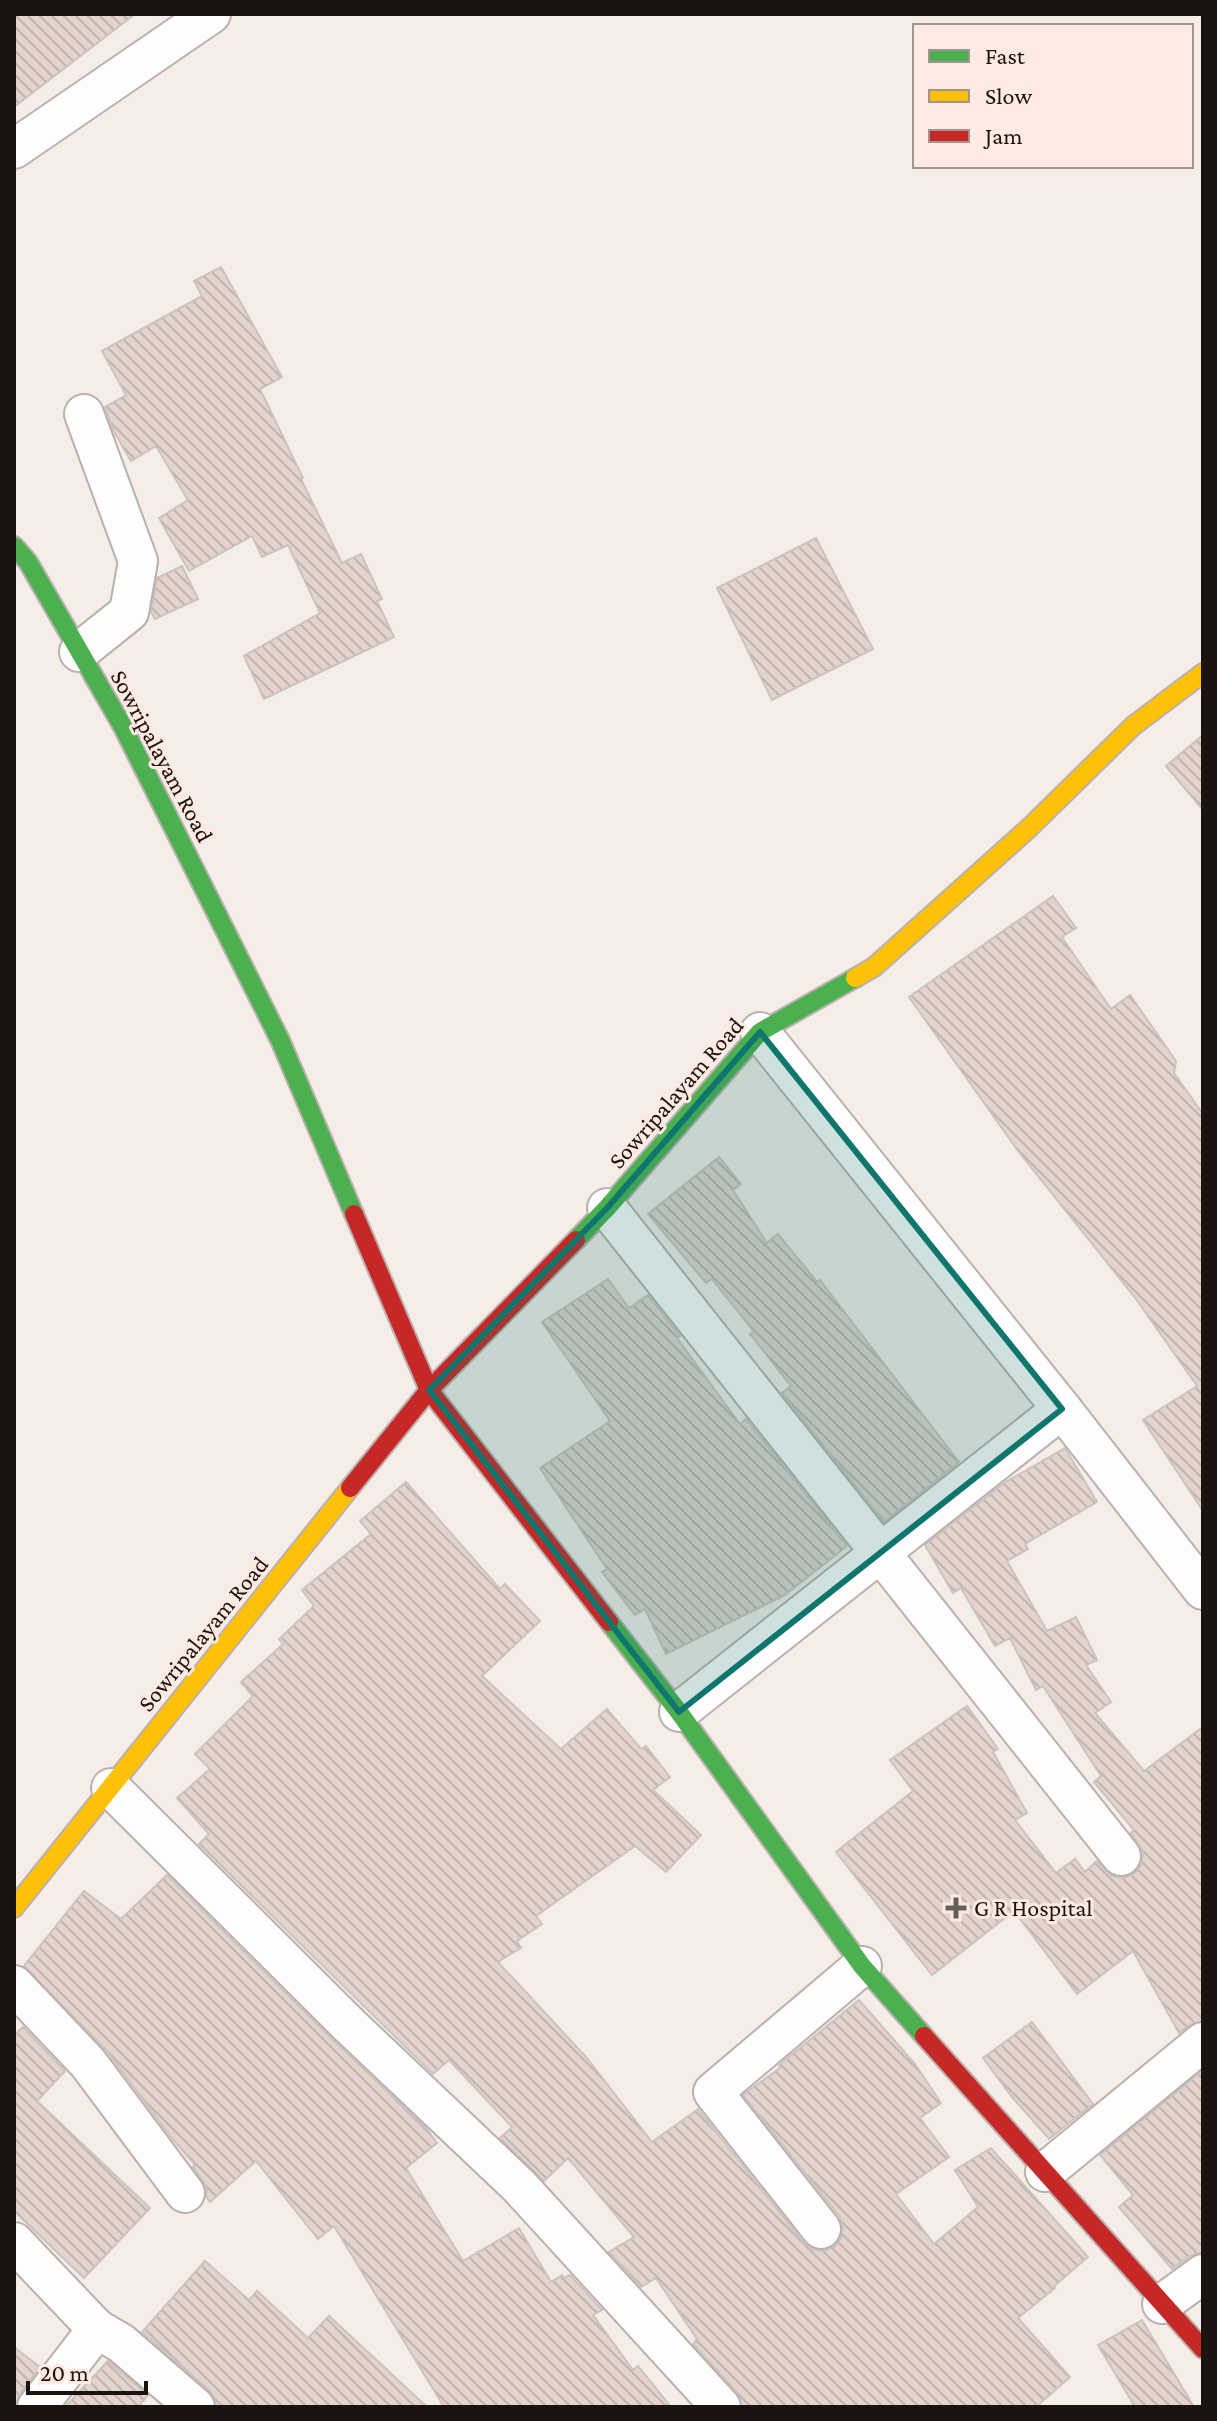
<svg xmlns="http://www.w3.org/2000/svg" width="1217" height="2421" viewBox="0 0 1217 2421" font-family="'Crimson Pro',serif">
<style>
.building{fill:url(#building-back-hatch);stroke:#ccc3bf;stroke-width:2}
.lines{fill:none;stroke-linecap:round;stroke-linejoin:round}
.street-casing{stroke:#b9b1ad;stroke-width:42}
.fast-casing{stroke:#b9b1ad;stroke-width:22}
.slow-casing{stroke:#b9b1ad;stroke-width:22}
.jam-casing{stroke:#b9b1ad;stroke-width:22}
.street{stroke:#fefcfc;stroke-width:38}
.fast{stroke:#4caf50;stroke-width:18}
.slow{stroke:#ffc107;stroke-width:18}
.jam{stroke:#c62828;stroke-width:18}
.marked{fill:#0f766e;fill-opacity:0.2;stroke:#0f766e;stroke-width:6;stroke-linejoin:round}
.poi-dot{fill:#675f5b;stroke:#fdeae2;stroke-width:3}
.labels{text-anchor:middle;stroke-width:6;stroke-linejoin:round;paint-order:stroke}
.street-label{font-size:24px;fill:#1a130f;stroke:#fdeae2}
.poi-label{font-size:24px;fill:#1a130f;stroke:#fdeae2;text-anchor:start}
</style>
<defs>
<pattern id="building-back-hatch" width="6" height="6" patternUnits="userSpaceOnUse" patternTransform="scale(2)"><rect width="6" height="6" fill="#e3d4cd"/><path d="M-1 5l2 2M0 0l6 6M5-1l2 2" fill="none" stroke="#c2b5af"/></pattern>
</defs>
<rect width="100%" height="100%" fill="#f7ede8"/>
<g class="building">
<path d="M14 14H135L14 107Z"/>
<path d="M221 267 282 377 260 389 303 478 301 479 342 563 361 554 382 599 377 601 394 637 264 699 244 656 320 613 288 545 262 557 252 536 189 571 159 518 188 500 156 446 131 461 113 430 105 407 126 395 102 351 202 296 194 281Z"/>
<path d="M816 538 873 649 772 700 717 588Z"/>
<path d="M182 566 198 599 155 619 151 612 157 578Z"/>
<path d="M1203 735V810L1166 766Z"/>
<path d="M1053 896 1076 928 1062 937 1085 971 1111 1009 1130 995 1176 1061 1174 1073 1203 1114V1511L1143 1420 1197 1386 1136 1299 1018 1151 909 997Z"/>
<path d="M719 1157 741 1184 733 1190 767 1243 778 1234 817 1282 820 1280 959 1462 884 1522 782 1393 791 1386 750 1334 754 1332 712 1279 706 1283 648 1214Z"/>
<path d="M608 1279 629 1308 648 1295 674 1328 680 1336 677 1338 740 1424 746 1419 847 1546 785 1595 666 1654 645 1609 635 1615 602 1572 607 1569 540 1468 610 1421 542 1322Z"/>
<path d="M1065 1448 1097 1502 1025 1544 1028 1549 1007 1561 1047 1631 1076 1617 1097 1660 1086 1665 1111 1702 1095 1713 1144 1771 1203 1727V2021L1190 2025 1179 2033 1133 1951 1077 1994 1014 1911 932 1975 836 1852 913 1791 890 1760 967 1706 998 1749 993 1752 1027 1813 1015 1820 1056 1873 1075 1859 1085 1872 1097 1861 1112 1876 1123 1878 1134 1874 1141 1865 1143 1852 1131 1833 1134 1830 1094 1782 1101 1776 1043 1686 1036 1690 1010 1638 995 1646 961 1588 953 1593 925 1545 1004 1483Z"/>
<path d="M406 1482 500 1589 505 1584 540 1621 482 1676 561 1749 607 1709 641 1749 646 1746 670 1777 653 1790 701 1835 666 1872 635 1846 536 1916 542 1924 517 1941 521 1948 498 1962 586 2057 652 2142 698 2109 804 2243 812 2249 823 2251 834 2247 841 2238 843 2227 839 2216 743 2095 781 2067 779 2065 859 2000 915 2064 941 2103 920 2118 949 2157 896 2194 934 2244 978 2207 955 2170 991 2148 1088 2257 1054 2286 1055 2288 1018 2318 1070 2377 1036 2407H742L737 2392 693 2344 697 2339 656 2278 641 2287 609 2252 634 2237 568 2158 544 2181 500 2138 512 2127 449 2060 433 2074 199 1844 209 1834 177 1798 210 1769 195 1754 253 1696 241 1682 283 1644 279 1639 314 1606 302 1590 371 1534 360 1521Z"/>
<path d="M167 1875 334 2041 426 2128 437 2143 406 2168 463 2261 519 2228 551 2282 562 2275 564 2278 570 2275 602 2310 593 2315 633 2370 638 2366 671 2407H444L334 2226 318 2239 256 2161 210 2202 206 2197 207 2190 203 2181 193 2167 195 2165 171 2137 106 2050 24 1966 84 1891 121 1919Z"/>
<path d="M1032 2022 1093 2104 1049 2139 1012 2097 983 2058Z"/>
<path d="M23 2027 65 2071 37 2101 150 2208 84 2278 14 2211V2036Z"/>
<path d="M1203 2070V2252L1190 2256 1172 2269 1119 2207 1133 2195 1100 2155Z"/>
<path d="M205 2261 249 2300 257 2291 308 2338 329 2316 427 2407H216L215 2399 209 2390 142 2332Z"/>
<path d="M1142 2320 1194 2407H1135L1098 2345Z"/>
<path d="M14 2347 40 2367 20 2394 15 2407Z"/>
<path d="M108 2361 148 2395 138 2407H65Z"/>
</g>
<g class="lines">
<defs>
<g id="street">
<path d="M14 149 211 14"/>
<path d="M79 652 129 612 138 561 84 414"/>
<path d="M607 1208 1121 1856"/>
<path d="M1062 1409 1203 1590"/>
<path d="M679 1712 1062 1409 760 1032"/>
<path d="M111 1788 349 2025 519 2186 721 2407"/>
<path d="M14 1985 88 2063 185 2193"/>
<path d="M1045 2172 1203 2042"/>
<path d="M821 2229 713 2092 862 1966"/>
<path d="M14 2242 97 2329"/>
<path d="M1162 2304 1203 2274"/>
<path d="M37 2407 97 2329 121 2343 195 2407"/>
</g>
<g id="fast">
<path d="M14 546 28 562 123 727 280 1040 354 1214"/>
<path d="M576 1240 607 1208 760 1032 855 978"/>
<path d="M609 1622 679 1712 862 1966 924 2036"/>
</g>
<g id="slow">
<path d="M855 978 874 967 1029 828 1133 726 1203 673"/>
<path d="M14 1908 350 1488"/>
</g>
<g id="jam">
<path d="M354 1214 429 1390 609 1622"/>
<path d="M350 1488 429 1390 576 1240"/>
<path d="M924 2036 1203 2349"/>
</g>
</defs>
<use href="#street" class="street-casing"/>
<use href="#fast" class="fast-casing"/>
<use href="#slow" class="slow-casing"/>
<use href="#jam" class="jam-casing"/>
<use href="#street" class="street"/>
<use href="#fast" class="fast"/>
<use href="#slow" class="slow"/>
<use href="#jam" class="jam"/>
</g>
<path class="marked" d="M760 1032 1062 1409 679 1712 429 1390 607 1208Z"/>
<path class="poi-dot" d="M952 1896h8v8h8v8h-8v8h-8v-8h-8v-8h8z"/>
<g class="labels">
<g class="street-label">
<text transform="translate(162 756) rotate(62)" y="8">Sowripalayam Road</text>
<text transform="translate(676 1093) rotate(-49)" y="8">Sowripalayam Road</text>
<text transform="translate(203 1634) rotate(-51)" y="8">Sowripalayam Road</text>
</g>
<g class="poi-label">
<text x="974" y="1916">G R Hospital</text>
</g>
</g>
<rect width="1217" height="2421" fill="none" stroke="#1a130f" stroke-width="32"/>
<rect x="913" y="24" width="280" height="144" fill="#fdeae2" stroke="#a2948e" stroke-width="2"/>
<rect x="929" y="50" width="40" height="12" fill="#4caf50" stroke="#a2948e" stroke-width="2"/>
<text x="985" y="64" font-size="24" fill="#1a130f">Fast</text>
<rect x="929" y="90" width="40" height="12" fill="#ffc107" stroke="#a2948e" stroke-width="2"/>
<text x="985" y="104" font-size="24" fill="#1a130f">Slow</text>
<rect x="929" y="130" width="40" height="12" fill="#c62828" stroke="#a2948e" stroke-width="2"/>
<text x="985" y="144" font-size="24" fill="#1a130f">Jam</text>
<path d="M28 2381v12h118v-12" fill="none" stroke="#1a130f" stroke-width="4"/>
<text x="40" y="2381" font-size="24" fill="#1a130f" stroke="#fdeae2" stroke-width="6" paint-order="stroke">20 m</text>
</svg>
